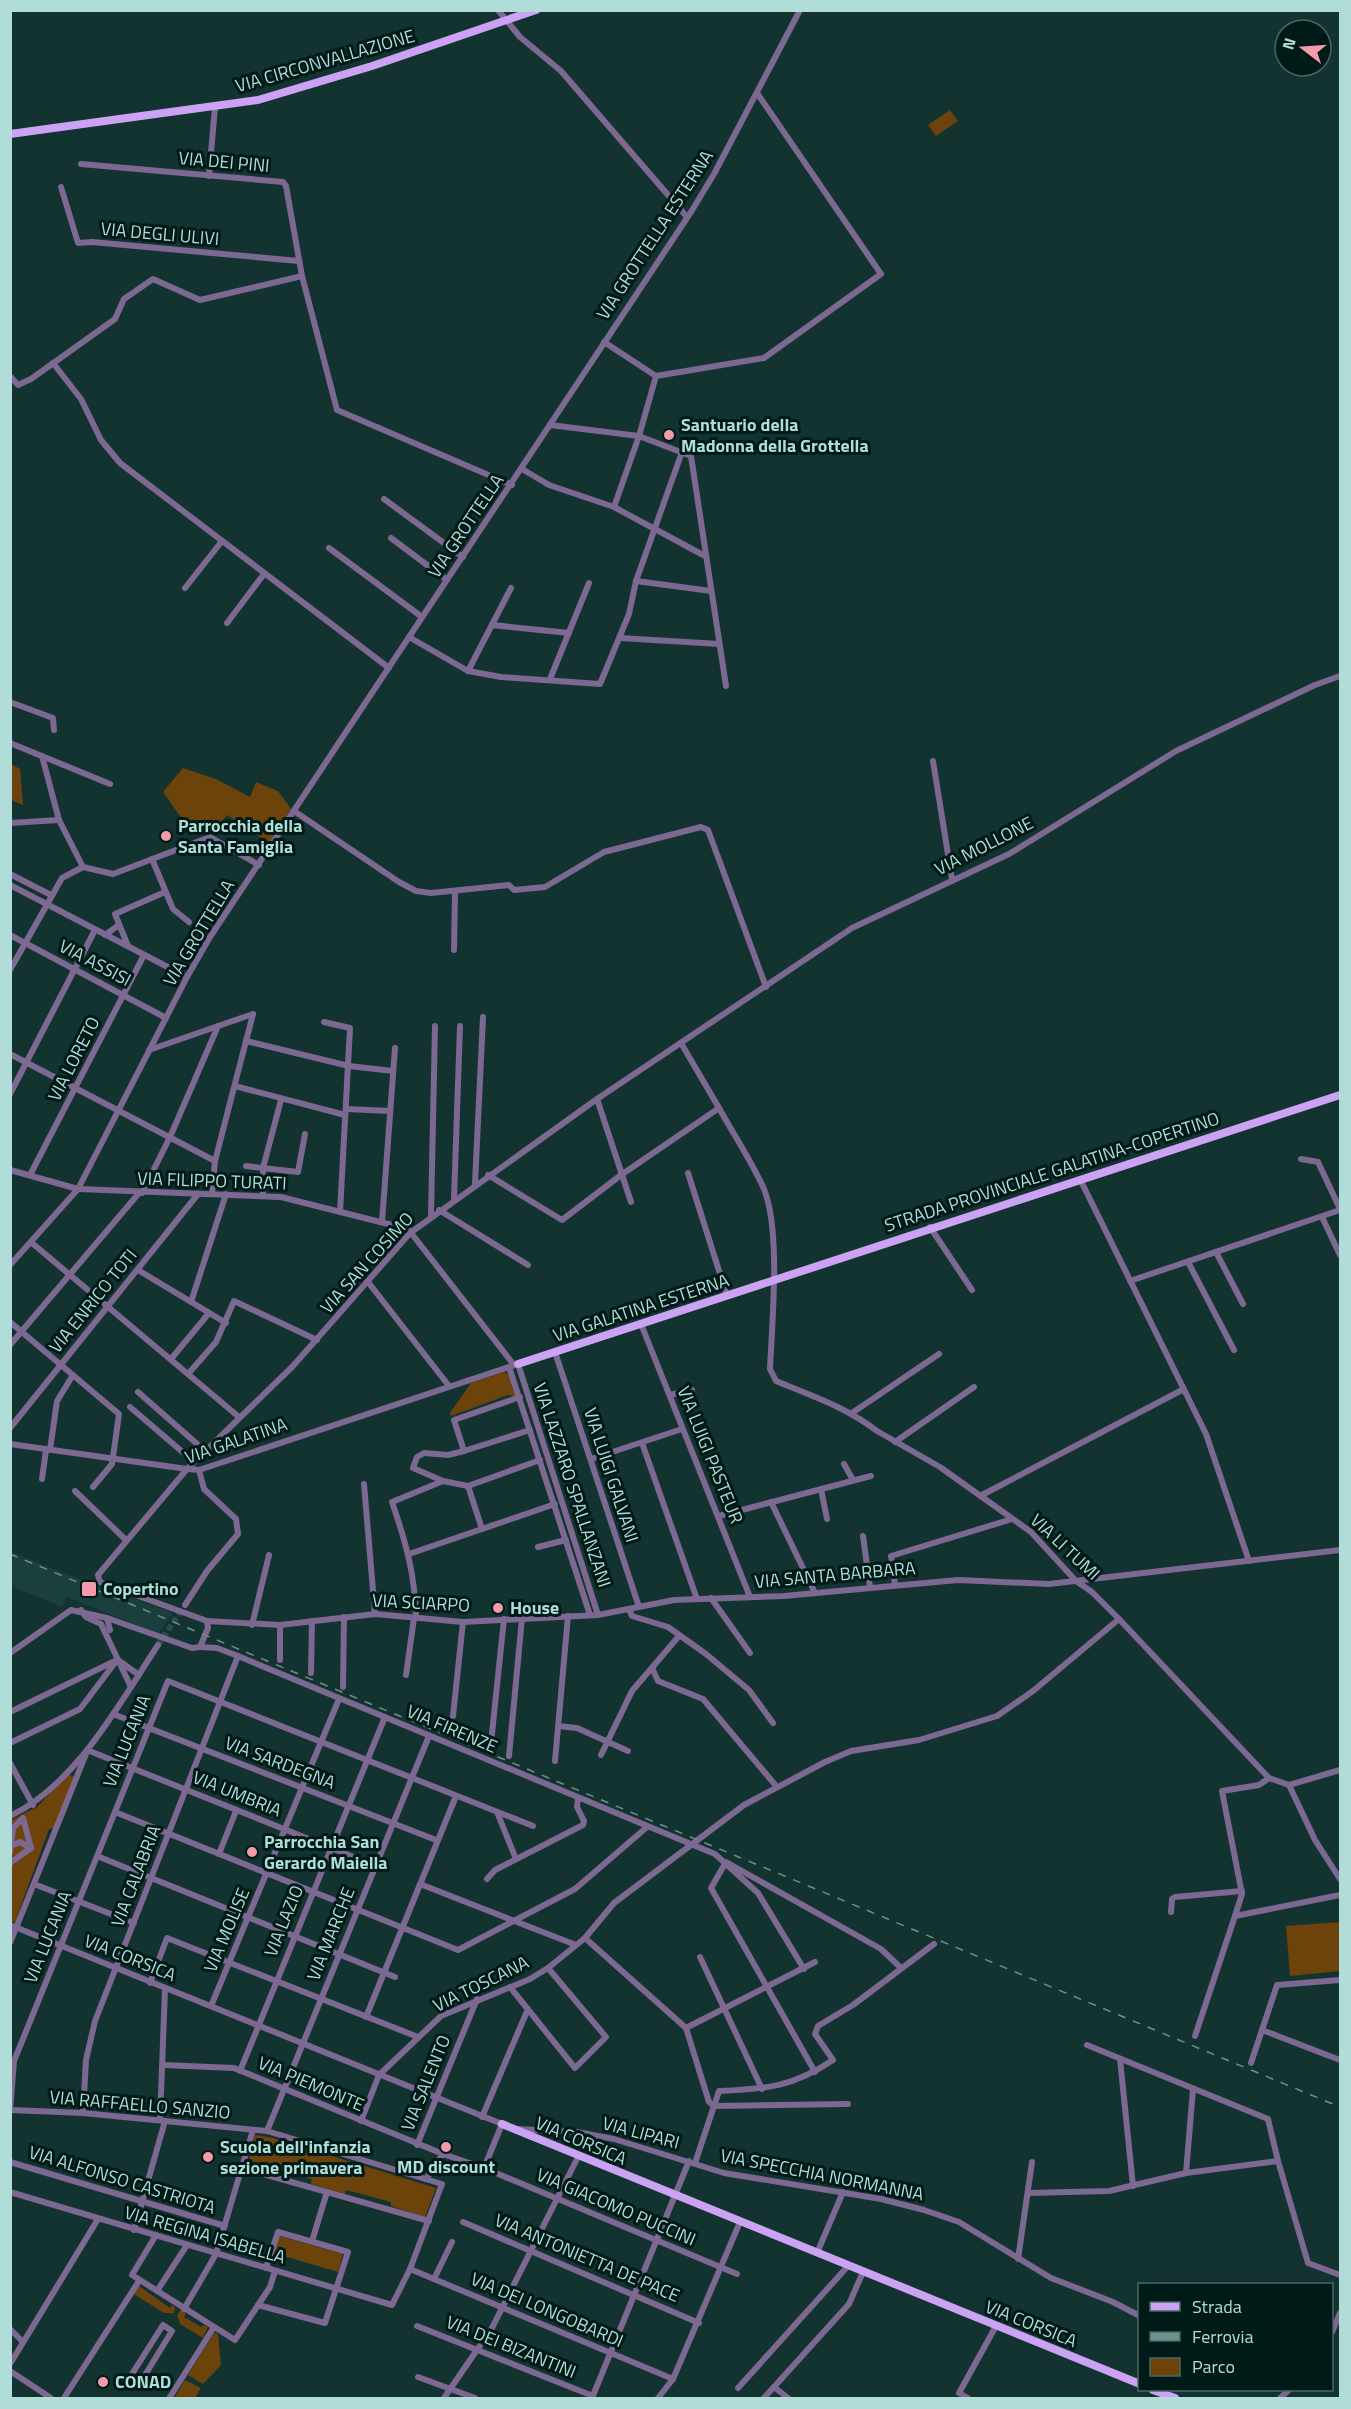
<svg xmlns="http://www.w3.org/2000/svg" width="1351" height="2409" viewBox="0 0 1351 2409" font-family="'Titillium Web',sans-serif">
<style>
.built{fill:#1b3f3c}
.green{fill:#6d430c}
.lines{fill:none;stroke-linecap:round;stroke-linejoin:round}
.minor-tunnel{stroke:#2b4c49;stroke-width:6;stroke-dasharray:6 3;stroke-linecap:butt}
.minor{stroke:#7c6890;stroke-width:6}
.major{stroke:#cca2f4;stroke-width:8}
.rail{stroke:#6b928e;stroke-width:1.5;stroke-dasharray:8 8;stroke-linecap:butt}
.poi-dot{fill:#f39aab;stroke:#001a18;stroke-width:2}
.labels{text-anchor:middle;stroke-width:6;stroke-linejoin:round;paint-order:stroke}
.street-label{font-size:18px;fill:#b0ddd8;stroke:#001a18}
.poi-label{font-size:18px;font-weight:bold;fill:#b0ddd8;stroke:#001a18;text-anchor:start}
</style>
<rect width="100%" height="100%" fill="#133330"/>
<path class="built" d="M10 1551 58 1571 173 1613 159 1634 67 1597 62 1607 11 1586Z"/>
<g class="green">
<path d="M950 110 958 121 936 136 928 125Z"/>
<path d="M11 764 20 769 23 805 11 800Z"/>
<path d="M183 768 216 779 250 797 256 782 278 791 291 809 269 843 227 815 216 829 206 827 194 836 163 792Z"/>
<path d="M504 1372 509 1374 516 1396 508 1395 451 1416 450 1413 471 1383Z"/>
<path d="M68 1774 74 1777 55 1828 49 1829 15 1922H11V1820L37 1807Z"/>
<path d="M1340 1922V1971L1290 1976 1286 1926Z"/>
<path d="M255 2135 273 2138 436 2188 425 2217 391 2206V2202L346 2190 345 2194 311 2184 312 2179 265 2166 263 2169 252 2165 253 2161 249 2159Z"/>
<path d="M279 2236 343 2254 338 2272 274 2253Z"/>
<path d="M139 2286 170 2308 172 2305 175 2307 174 2313H164L134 2294Z"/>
<path d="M181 2310 186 2313 184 2317 201 2327 204 2325 208 2327 203 2338 180 2324 177 2315Z"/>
<path d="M214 2333 218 2334 221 2365 203 2384 188 2375Z"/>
<path d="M185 2380 201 2388 195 2398 175 2397Z"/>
</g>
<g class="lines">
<path class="minor-tunnel" d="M158 1645 183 1608"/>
<g class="minor">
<path d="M498 10 520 37 561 71 687 217"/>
<path d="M81 164 283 182 286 186 302 276 337 410 512 485"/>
<path d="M209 176 215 107"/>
<path d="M61 187 78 243 92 242 299 261"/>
<path d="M604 342 656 376 764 358 881 274 757 93"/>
<path d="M53 363 81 399 101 440 120 463 389 668"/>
<path d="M10 376 18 385 31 379 115 319 124 299 153 279 200 300 302 276"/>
<path d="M656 376 639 436 691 456 726 686"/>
<path d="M550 425 639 436 614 507"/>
<path d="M522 469 549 485 614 507 705 556"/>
<path d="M384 499 463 557"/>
<path d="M391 538 447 580"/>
<path d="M329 548 422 617"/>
<path d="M636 581 711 591"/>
<path d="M185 588 222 541"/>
<path d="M227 623 264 574"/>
<path d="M492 625 569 633"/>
<path d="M409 637 468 671 501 677 600 684 629 614 636 581 682 452"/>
<path d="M620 638 719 644"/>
<path d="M468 671 511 588"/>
<path d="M550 679 589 583"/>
<path d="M10 702 53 718 54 730"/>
<path d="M10 743 110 784"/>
<path d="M42 756 59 820 83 867 113 874 210 837 259 865"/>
<path d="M933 761 952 879"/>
<path d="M294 811 399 882 416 891 431 893 509 885 514 890 545 887 604 852 701 827 708 830 766 987"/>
<path d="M10 823 59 820"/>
<path d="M152 859 173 909 189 922"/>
<path d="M10 874 51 895"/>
<path d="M10 885 187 977"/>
<path d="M10 935 166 1018"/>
<path d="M105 935 119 925"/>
<path d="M128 946 115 914 165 892"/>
<path d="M454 950 455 891"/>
<path d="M10 970 62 878 83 867"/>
<path d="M324 1022 350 1028 340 1212"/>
<path d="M246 1041 349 1066 393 1071"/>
<path d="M681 1043 719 1108"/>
<path d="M149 1050 253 1014"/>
<path d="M10 1054 215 1161"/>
<path d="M235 1086 345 1115"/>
<path d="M10 1094 95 930"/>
<path d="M597 1099 631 1202"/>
<path d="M346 1109 390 1111"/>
<path d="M1301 1159 1318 1162 1340 1209"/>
<path d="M246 1166 298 1172 305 1134"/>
<path d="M10 1170 78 1189 281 1197 408 1229 514 1365"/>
<path d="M688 1173 727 1296"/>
<path d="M30 1175 144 955"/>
<path d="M488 1175 562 1220 621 1175 719 1108C734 1135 752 1162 764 1189 781 1232 772 1321 770 1369L776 1381C812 1396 846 1407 877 1431L940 1467 1031 1532 1076 1581 1092 1592 1119 1619 1269 1778 1289 1785 1315 1840 1340 1879"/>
<path d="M1080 1179 1206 1434 1249 1561"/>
<path d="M475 1184 483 1017"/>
<path d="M142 1193 170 1137 218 1026"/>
<path d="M212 1194 215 1161 253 1014"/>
<path d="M263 1195V1168L281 1100"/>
<path d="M454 1199 460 1026"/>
<path d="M439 1210 528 1265"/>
<path d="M431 1215 435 1026"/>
<path d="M1322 1217 1340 1255"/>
<path d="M382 1222 395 1048"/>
<path d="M930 1227 972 1290"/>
<path d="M32 1243 239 1417"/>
<path d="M1216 1252 1243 1304"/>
<path d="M1188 1262 1234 1350"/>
<path d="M10 1265 78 1189 187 977 210 937 691 212 714 174 800 10"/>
<path d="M138 1270 226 1323"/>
<path d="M1130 1281 1340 1210"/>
<path d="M368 1282 449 1386"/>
<path d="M191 1302 226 1194"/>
<path d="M10 1322 119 1414 112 1464 93 1487"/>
<path d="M641 1324 750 1597"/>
<path d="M10 1345 139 1193"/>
<path d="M555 1352 639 1607"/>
<path d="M171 1359 209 1313"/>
<path d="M509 1367 590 1615"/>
<path d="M188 1374 216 1342 234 1301 317 1340"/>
<path d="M138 1392 204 1450"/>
<path d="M670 1395 692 1390"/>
<path d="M130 1407 193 1461"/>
<path d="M852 1413 939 1354"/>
<path d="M10 1428 198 1194"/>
<path d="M530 1430 464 1451 448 1455 424 1453 417 1457 413 1468 443 1481 468 1486 540 1460"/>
<path d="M895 1442 974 1387"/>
<path d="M642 1443 697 1599"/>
<path d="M10 1444 187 1469 293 1366 410 1233 597 1099 852 928 1009 854 1176 751 1315 685 1340 676"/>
<path d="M50 1450 57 1401 73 1375"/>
<path d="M464 1451 454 1420 520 1397"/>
<path d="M591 1459 682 1429"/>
<path d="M844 1464 853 1480"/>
<path d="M42 1479 46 1450"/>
<path d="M364 1484 375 1614"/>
<path d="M468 1486 482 1529"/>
<path d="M821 1489 827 1519"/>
<path d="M75 1491 126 1540"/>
<path d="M982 1495 1182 1390"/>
<path d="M771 1502 815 1593"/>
<path d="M719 1516 871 1476"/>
<path d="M863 1536 870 1587"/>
<path d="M538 1547 566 1540"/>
<path d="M409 1554 555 1504"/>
<path d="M895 1585 891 1556 1012 1519"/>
<path d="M711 1598 750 1653"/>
<path d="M185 1605 207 1571 238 1534 236 1519 204 1489 199 1470"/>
<path d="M629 1609 632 1616 668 1627 706 1654 749 1690 773 1723"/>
<path d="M81 1610 86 1617 101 1624 131 1687"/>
<path d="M107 1618 110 1630"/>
<path d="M416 1618C415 1574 406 1543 392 1502L443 1481"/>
<path d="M207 1621 280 1625 375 1614 463 1622 598 1615 674 1600 784 1596 958 1580 1049 1584 1340 1550"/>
<path d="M252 1625 269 1555"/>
<path d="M200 1647 217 1648 238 1656 715 1854 758 1893 804 1969"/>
<path d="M10 1653 71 1610 107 1618 192 1648 200 1647 208 1628 207 1621 100 1582 98 1575 187 1469 199 1470 518 1364 598 1615"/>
<path d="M118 1660 139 1675"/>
<path d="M280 1660V1625"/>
<path d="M652 1668 658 1681 703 1699 777 1787"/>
<path d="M311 1673 312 1621"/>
<path d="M406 1675 414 1618"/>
<path d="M343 1687 344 1617"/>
<path d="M10 1712 117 1660"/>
<path d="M113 1714 436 1840"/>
<path d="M453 1716 463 1622"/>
<path d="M558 1726 577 1728 628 1751"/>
<path d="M10 1743 80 1709 117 1660"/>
<path d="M491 1743 504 1619"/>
<path d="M87 1750 376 1866"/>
<path d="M601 1755 632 1691 679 1636"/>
<path d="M509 1756 522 1618"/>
<path d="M555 1761 568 1616"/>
<path d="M10 1763 33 1805"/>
<path d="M1289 1785 1340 1770"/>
<path d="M115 1812 458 1950 575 1889 647 1827"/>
<path d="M497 1812 516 1859"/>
<path d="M10 1816C76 1785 119 1704 158 1645"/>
<path d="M10 1831 23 1818 31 1848 10 1863"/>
<path d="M13 1845 20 1842 31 1848"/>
<path d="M10 1853 13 1829"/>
<path d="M219 1854 236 1811"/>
<path d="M97 1856 395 1977"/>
<path d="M487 1879 495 1870 583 1825 584 1821 577 1807 578 1798"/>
<path d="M34 1884 134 1923"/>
<path d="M420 1884 576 1945"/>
<path d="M1171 1912 1172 1899 1175 1897 1242 1891"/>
<path d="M1235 1916 1242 1894 1222 1791 1259 1785 1269 1778"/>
<path d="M10 1925 502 2124 484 2168 443 2154 426 2179"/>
<path d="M585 1938 686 2028 709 2102 714 2106 848 2104"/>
<path d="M10 1943 86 1754"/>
<path d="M700 1957 762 2089"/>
<path d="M150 1983 167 1938 418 2037"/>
<path d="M510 1987 575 2068 606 2037 548 1968"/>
<path d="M211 2006 339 1699"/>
<path d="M366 2017 456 1796"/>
<path d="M686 2028 815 1962"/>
<path d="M1262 2030 1340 2060"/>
<path d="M1195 2036 1235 1916 1340 1895"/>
<path d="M1087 2045 1268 2119 1278 2161"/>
<path d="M1120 2059 1133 2186"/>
<path d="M1251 2063 1277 1985 1340 1980"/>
<path d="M163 2065 234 2068 443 2154"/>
<path d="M240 2071 385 1717"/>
<path d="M815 2072 711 1888 726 1862 881 1949 901 1968"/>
<path d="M10 2110 83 2113 267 2131 442 2184 410 2269 392 2305 10 2192"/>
<path d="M10 2111 14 2061 168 1681 533 1826"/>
<path d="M83 2113 86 2060 95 2021 238 1656"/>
<path d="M482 2117 528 2009"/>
<path d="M160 2120 165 1989"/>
<path d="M361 2121 379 2075 441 2016 530 1979 548 1968 585 1938 614 1903 744 1805 825 1762 851 1751 919 1740 997 1716 1033 1691 1119 1619"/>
<path d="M517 2129 577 2132 614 2139 724 2173 881 2199 924 2210 959 2222 1051 2278 1113 2302 1140 2316"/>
<path d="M267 2131 429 1736"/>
<path d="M417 2145 477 1999"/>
<path d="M10 2162 225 2226"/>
<path d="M695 2163 719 2091C766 2089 793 2087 833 2060L815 2034 818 2026 853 2005 934 1944"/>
<path d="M242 2168 429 2221"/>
<path d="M484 2168 737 2274"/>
<path d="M1186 2173 1193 2089"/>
<path d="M1028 2193 1109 2191 1186 2173 1278 2161 1308 2263 1340 2275"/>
<path d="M463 2222 699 2323"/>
<path d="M134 2230 165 2121"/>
<path d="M156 2235 132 2275 235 2340 270 2287 275 2271"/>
<path d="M312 2241 327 2192"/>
<path d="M817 2253 843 2192"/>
<path d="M1018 2259 1032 2162"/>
<path d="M410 2269 673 2379"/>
<path d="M434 2279 452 2242"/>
<path d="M157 2291 187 2245"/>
<path d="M258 2305 325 2323 348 2252 278 2232 266 2268"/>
<path d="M184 2309 216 2254 253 2130"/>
<path d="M417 2326 593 2396"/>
<path d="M10 2329 22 2341"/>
<path d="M1332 2332 1340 2313"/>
<path d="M10 2364 98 2219"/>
<path d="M10 2371 51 2398"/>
<path d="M132 2374 163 2325 172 2331 142 2380"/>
<path d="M418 2377 475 2398"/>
<path d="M774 2387 788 2398"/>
<path d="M738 2388 848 2266"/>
<path d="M170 2397 214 2327"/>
<path d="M64 2398 139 2281"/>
<path d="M444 2398 492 2328 578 2157"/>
<path d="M592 2398 689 2161"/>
<path d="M658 2398 673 2379 740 2222"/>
<path d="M764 2398 849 2304 863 2272"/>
<path d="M968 2398 959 2393 996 2326"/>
<path d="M1280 2398 1289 2390"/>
</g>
<g class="major">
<path d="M10 134 258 100 372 66 536 10"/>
<path d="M518 1364 1340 1095"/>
<path d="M502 2124 1140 2384"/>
<path d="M1153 2390 1175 2398"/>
</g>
<path class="rail" d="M10 1554 1340 2107"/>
</g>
<g class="poi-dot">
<circle cx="669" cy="435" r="6"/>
<circle cx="166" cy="836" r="6"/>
<rect x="81" y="1581" width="16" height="16" rx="3"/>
<circle cx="498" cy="1608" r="6"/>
<circle cx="252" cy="1852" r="6"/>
<circle cx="446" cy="2147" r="6"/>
<circle cx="208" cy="2157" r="6"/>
<circle cx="103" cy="2382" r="6"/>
</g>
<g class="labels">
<g class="street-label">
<text transform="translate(325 61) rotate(-16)" y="6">VIA CIRCONVALLAZIONE</text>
<text transform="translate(224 162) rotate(5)" y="6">VIA DEI PINI</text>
<text transform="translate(160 234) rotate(5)" y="6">VIA DEGLI ULIVI</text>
<text transform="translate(655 235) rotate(-57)" y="6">VIA GROTTELLA ESTERNA</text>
<text transform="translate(466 526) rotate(-56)" y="6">VIA GROTTELLA</text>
<text transform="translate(984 846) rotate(-27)" y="6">VIA MOLLONE</text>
<text transform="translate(199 933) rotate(-59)" y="6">VIA GROTTELLA</text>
<text transform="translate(95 963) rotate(28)" y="6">VIA ASSISI</text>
<text transform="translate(74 1059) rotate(-63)" y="6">VIA LORETO</text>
<text transform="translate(1052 1172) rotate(-18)" y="6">STRADA PROVINCIALE GALATINA-COPERTINO</text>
<text transform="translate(212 1181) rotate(2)" y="6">VIA FILIPPO TURATI</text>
<text transform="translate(367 1263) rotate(-48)" y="6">VIA SAN COSIMO</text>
<text transform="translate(93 1301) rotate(-51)" y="6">VIA ENRICO TOTI</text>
<text transform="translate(641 1308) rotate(-18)" y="6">VIA GALATINA ESTERNA</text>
<text transform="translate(236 1441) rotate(-19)" y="6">VIA GALATINA</text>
<text transform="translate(710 1455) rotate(68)" y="6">VIA LUIGI PASTEUR</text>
<text transform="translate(611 1475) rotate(72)" y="6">VIA LUIGI GALVANI</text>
<text transform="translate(572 1485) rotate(72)" y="6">VIA LAZZARO SPALLANZANI</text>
<text transform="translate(1065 1547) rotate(43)" y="6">VIA LI TUMI</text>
<text transform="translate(835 1575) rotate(-5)" y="6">VIA SANTA BARBARA</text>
<text transform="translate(421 1603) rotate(3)" y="6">VIA SCIARPO</text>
<text transform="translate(452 1729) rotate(23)" y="6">VIA FIRENZE</text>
<text transform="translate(127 1741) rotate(-68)" y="6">VIA LUCANIA</text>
<text transform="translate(280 1763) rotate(21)" y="6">VIA SARDEGNA</text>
<text transform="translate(237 1794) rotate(22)" y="6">VIA UMBRIA</text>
<text transform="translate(136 1876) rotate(-69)" y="6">VIA CALABRIA</text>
<text transform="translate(284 1921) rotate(-68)" y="6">VIA LAZIO</text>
<text transform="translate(227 1930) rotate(-67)" y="6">VIA MOLISE</text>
<text transform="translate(331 1934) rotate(-68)" y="6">VIA MARCHE</text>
<text transform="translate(48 1937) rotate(-68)" y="6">VIA LUCANIA</text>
<text transform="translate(130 1958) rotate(22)" y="6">VIA CORSICA</text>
<text transform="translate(481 1984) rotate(-26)" y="6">VIA TOSCANA</text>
<text transform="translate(426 2083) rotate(-68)" y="6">VIA SALENTO</text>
<text transform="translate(311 2084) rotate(23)" y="6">VIA PIEMONTE</text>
<text transform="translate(140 2105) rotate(5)" y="6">VIA RAFFAELLO SANZIO</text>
<text transform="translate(641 2133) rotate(15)" y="6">VIA LIPARI</text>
<text transform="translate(581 2141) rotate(23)" y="6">VIA CORSICA</text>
<text transform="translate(822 2175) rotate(11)" y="6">VIA SPECCHIA NORMANNA</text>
<text transform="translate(122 2180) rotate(17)" y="6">VIA ALFONSO CASTRIOTA</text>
<text transform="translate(616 2207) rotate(23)" y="6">VIA GIACOMO PUCCINI</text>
<text transform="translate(205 2235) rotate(16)" y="6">VIA REGINA ISABELLA</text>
<text transform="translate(587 2258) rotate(23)" y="6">VIA ANTONIETTA DE PACE</text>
<text transform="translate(547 2310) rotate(23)" y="6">VIA DEI LONGOBARDI</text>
<text transform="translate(1031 2324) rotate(22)" y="6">VIA CORSICA</text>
<text transform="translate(511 2347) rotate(22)" y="6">VIA DEI BIZANTINI</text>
</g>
<g class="poi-label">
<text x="681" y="431">Santuario della<tspan x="681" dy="21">Madonna della Grottella</tspan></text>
<text x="178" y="832">Parrocchia della<tspan x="178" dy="21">Santa Famiglia</tspan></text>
<text x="103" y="1595">Copertino</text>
<text x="510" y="1614">House</text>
<text x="264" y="1848">Parrocchia San<tspan x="264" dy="21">Gerardo Maiella</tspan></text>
<text x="220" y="2153">Scuola dell'infanzia<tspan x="220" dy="21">sezione primavera</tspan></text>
<text x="446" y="2173" text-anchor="middle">MD discount</text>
<text x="115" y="2388">CONAD</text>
</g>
</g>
<rect width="1351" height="2409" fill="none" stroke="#b0ddd8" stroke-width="24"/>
<rect x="1138" y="2283" width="195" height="108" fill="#001a18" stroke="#466865" stroke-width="1.5"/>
<rect x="1150" y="2302" width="30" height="9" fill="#cca2f4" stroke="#466865" stroke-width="1.5"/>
<text x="1192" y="2313" font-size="18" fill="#b0ddd8">Strada</text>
<rect x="1150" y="2332" width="30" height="9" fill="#6b928e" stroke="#466865" stroke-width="1.5"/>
<text x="1192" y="2343" font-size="18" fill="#b0ddd8">Ferrovia</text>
<rect x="1150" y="2358" width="30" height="18" fill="#6d430c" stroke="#466865" stroke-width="1.5"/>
<text x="1192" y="2373" font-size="18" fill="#b0ddd8">Parco</text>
<g transform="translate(1303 48) rotate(287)"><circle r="28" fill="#001a18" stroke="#466865" stroke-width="1.5"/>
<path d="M0-4.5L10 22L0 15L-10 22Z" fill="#f39aab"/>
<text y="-9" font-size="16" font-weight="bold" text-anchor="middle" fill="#b0ddd8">N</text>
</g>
</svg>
